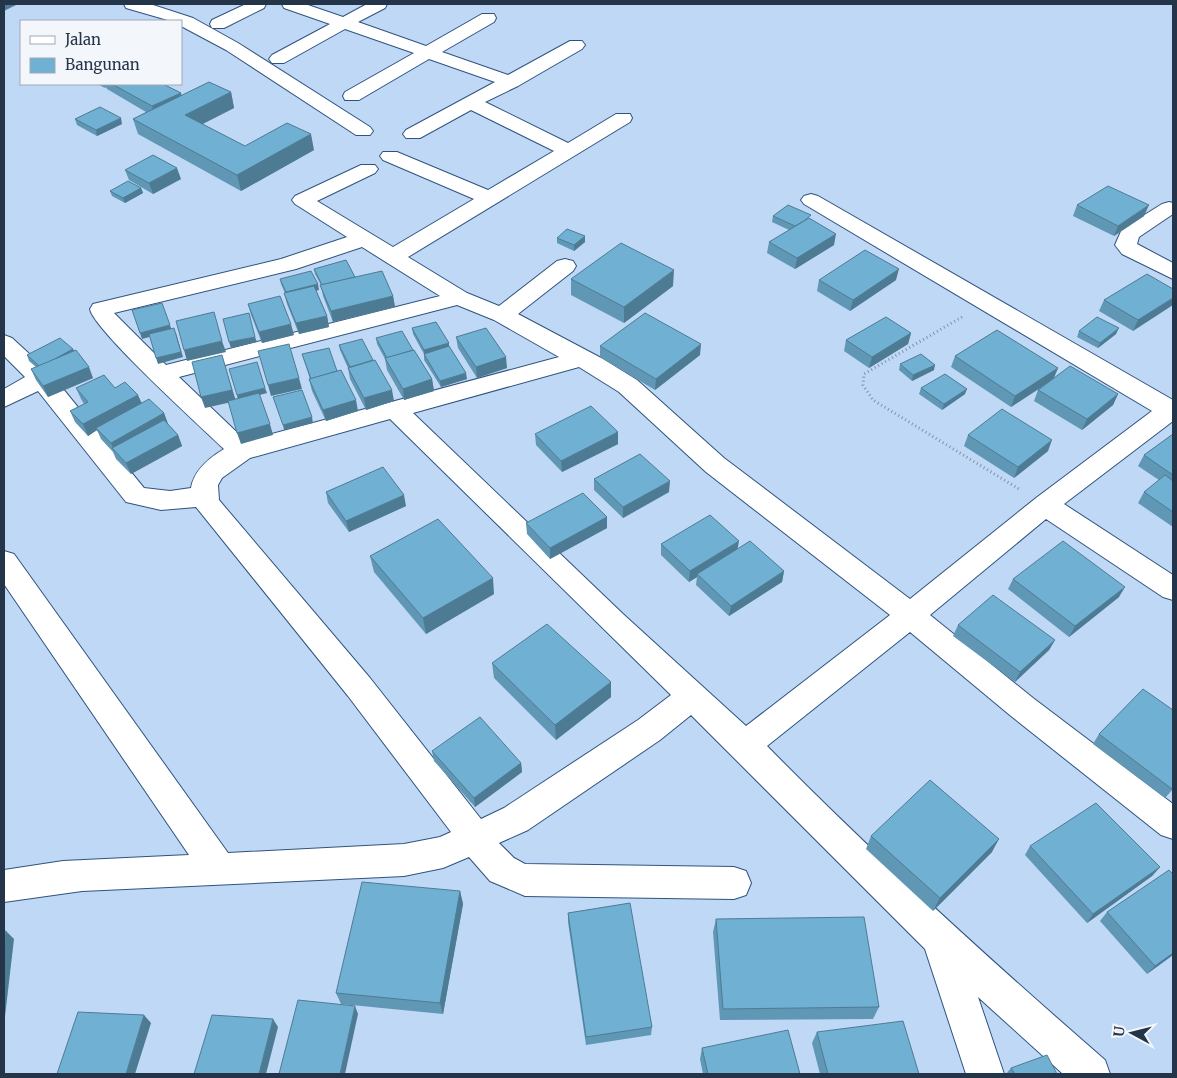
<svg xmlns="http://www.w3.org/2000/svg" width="1177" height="1078" viewBox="0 0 1177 1078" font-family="Merriweather,serif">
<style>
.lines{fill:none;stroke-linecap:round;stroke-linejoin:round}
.minor-casing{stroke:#2f537e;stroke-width:2}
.path{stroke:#7e93ad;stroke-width:3;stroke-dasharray:1 3;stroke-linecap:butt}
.minor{fill:#fff;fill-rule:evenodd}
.wall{fill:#6097b5}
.shaded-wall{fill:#4e7b94}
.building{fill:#70b0d3;stroke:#4e7b94}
</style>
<rect width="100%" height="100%" fill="#bfd8f6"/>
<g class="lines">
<defs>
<g id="minor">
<path d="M124 4H150L193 18 238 43 370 127 373 131 370 135H356L226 50 181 26V21H171L126 8Z"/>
<path d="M246 4H266L264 8 224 28H212L210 24 212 20Z"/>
<path d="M282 4H305L343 17 367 4H387L385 8 358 22 426 46 482 14H494L496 18 494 22 442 52 508 75 570 41H582L585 45 582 49 518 86 485 102 568 143 616 114H630L632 118 630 122 408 257 467 293 499 306 557 261 565 259 573 261 576 266 573 271 518 314 603 359 637 380 724 458 910 599 1036 498 1152 411 804 204 801 200 804 196 811 194 818 196 1173 400V421L1064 504 1173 575V600L1163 597 1046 519 930 615 1033 698 1173 804V839L1161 835 1011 716 910 632 767 746C875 856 989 959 1105 1060L1110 1074H1063L978 997 1004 1074H966L925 949 691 715 660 740 528 830 499 843 514 858 525 864 734 867 746 871 751 883 746 895 734 899 525 896 490 881 469 857 443 868 404 876 82 891 4 902V870L63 861 189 855 4 584V551L14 554 228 853 404 844 440 837 451 832 348 696 196 507 161 510 126 502 38 391 4 407V389L25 377 4 356V335L12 338 50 373 144 488 170 491 191 488C194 470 209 458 224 449 202 428 93 329 90 309L93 304 281 259 347 237 295 204 292 200 295 196 361 165H375L378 169 375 173 317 201 393 247 474 199 383 160 380 156 383 152H397L488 190 554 151 471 110 420 138H406L403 134 406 130 495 82 429 59 359 100H345L343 96 345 92 414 53 345 29 284 63H272L269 59 272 55 330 24 284 8ZM362 247 440 296 166 365 114 313 296 269ZM457 305 494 320 559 357 246 441 179 377ZM579 367 619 392 706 472 890 615 746 726 623 614 413 413ZM390 419 671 695 638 720 504 808 481 819 370 678 219 500 218 485 222 478 250 458Z"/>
<path d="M1169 202 1173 203V214L1139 237 1137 244 1173 263V279L1122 254 1115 245 1122 229 1162 204Z"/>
</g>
</defs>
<use href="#minor" class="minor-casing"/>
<path class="path" d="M962 317 864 374 863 385 873 400 1019 489"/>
<use href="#minor" class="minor"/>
</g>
<g class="wall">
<path d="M97 84H163L181 93V95L231 92 234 108 202 124 245 146 314 150 241 191 138 134 133 119 146 112 107 89 106 87 105 88Z"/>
<path d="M75 119 122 124 97 136 77 125Z"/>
<path d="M125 170 181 179 153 194 129 180Z"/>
<path d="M141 188 143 193 125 203 112 196 110 191Z"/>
<path d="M1077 205 1144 216 1114 236 1073 216Z"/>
<path d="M773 216 810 219 834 245 795 269 767 253 769 242 789 230 772 222Z"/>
<path d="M557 238 585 242 574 251 557 243Z"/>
<path d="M314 269 355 277 393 296 395 307 333 322 323 296 321 285 315 274Z"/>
<path d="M280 279 319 290H316L327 316 329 327 299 334 287 304 284 293H285L281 284Z"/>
<path d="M571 279 673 286 624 323 571 295Z"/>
<path d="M819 280H896L850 311 817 291Z"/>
<path d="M1173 289 1133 331 1099 311 1104 300Z"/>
<path d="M248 304 294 335 262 343 251 315Z"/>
<path d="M412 328 449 346 467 379 441 387 424 360V354L413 334Z"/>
<path d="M1079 331 1116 334 1098 348 1077 337Z"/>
<path d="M911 333 908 344 869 368 844 351 846 340Z"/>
<path d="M456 337 507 368 477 378 458 348Z"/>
<path d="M376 338 413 350 432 379 434 391 404 400 387 370 385 359 377 344Z"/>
<path d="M339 345 394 401 366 410 350 379 348 368 340 350Z"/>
<path d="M600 346 700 355 655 390 600 357Z"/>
<path d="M73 349 93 378 48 397 36 380 31 369 36 367 29 361 27 355Z"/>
<path d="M302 354 337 371 358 411 326 421 312 391 309 379H310Z"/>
<path d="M955 356 1058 368 1054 378 1118 394 1113 405 1082 430 1034 401 1038 390 1039 389 1011 407 951 367Z"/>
<path d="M900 364 934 370 912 381 899 370Z"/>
<path d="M76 388H115L142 403 164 413 168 424 178 435 182 446 131 474 116 459 113 452 101 439 97 430 88 436 75 422 70 411 84 404 81 399Z"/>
<path d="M921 388 965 394 942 410 919 394Z"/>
<path d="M618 432V444L562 472 536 445 535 434Z"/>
<path d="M1173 434V527L1138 503 1144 492 1159 480 1138 466 1144 455Z"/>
<path d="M968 435 1048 451 1014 478 964 446Z"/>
<path d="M594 479 669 492 623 518 594 490Z"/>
<path d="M326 492 406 506 349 532 328 503Z"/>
<path d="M607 517V528L550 559 527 534 526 523Z"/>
<path d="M661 544 737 549 784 571 782 582 729 616 696 585 697 577 689 582 661 555Z"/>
<path d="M370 556 494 594 426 634 374 572Z"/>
<path d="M1013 579 1119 597 1069 637 1008 589Z"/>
<path d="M958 625 1055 640 1049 650 1015 682 953 636Z"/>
<path d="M492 663 611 697 556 740 494 678Z"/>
<path d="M1099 734 1173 789 1165 798 1093 744Z"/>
<path d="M432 751 521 763 522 772 475 807 434 761Z"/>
<path d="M871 836 992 852 933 911 866 849Z"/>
<path d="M1030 846 1160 867 1152 876 1087 923 1025 855Z"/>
<path d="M460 891 463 904 443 1014 341 1004 336 993Z"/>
<path d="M1107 912 1173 955 1147 974 1100 921Z"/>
<path d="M568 913 652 1027 651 1035 586 1045 568 922Z"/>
<path d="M716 919 879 1007 873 1019 720 1020 713 932Z"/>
<path d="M817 1032 919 1074H820L812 1043Z"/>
<path d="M702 1048 800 1074H703L700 1059Z"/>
<path d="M1011 1068 1057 1074H1006Z"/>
</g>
<g class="shaded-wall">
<path d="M4 4H18L4 11Z"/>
<path d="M231 92 234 108 189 131 185 115Z"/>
<path d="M181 93 184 104 155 117 152 106Z"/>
<path d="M121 118 122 124 97 136 96 130Z"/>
<path d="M311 134 314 150 241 191 237 175Z"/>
<path d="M177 168 181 179 153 194 149 183Z"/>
<path d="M141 188 143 193 125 203 123 198Z"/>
<path d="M1149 205 1144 216 1114 236 1118 226Z"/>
<path d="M836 234 834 245 795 269 797 258Z"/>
<path d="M585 236V242L574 251V245Z"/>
<path d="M899 269 896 280 850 311 853 300Z"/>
<path d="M674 270 673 286 624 323V307Z"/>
<path d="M318 284 319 290 288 298 286 292Z"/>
<path d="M393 296 395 307 333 322 331 311Z"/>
<path d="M1173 298V305L1133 331 1138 320Z"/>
<path d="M327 316 329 327 299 334 296 323Z"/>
<path d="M291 324 294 335 262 343 259 332Z"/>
<path d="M170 325 172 331 142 339 140 333Z"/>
<path d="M1119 328 1116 334 1098 348 1100 343Z"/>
<path d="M176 333 183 357 158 364 156 358Z"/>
<path d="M911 333 908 344 869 368 872 357Z"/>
<path d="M255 337 257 342 231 348 229 342Z"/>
<path d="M222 341 226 352 187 361 184 350Z"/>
<path d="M449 343V349L425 356 424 350Z"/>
<path d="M701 344 700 355 655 390 656 379Z"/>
<path d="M73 349 75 355 40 366Z"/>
<path d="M506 357 507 368 477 378 476 367Z"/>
<path d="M935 365 934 370 912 381 913 375Z"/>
<path d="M225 366 236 401 205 408 201 397Z"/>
<path d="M89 367 93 378 48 397 43 386Z"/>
<path d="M1058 368 1053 379 1011 407 1015 396Z"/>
<path d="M466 373 467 379 441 387 440 381Z"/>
<path d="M299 378 302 389 271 396 268 385Z"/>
<path d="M432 379 434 391 404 400 403 389Z"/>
<path d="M265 388 267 393 238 401 237 395Z"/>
<path d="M967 389 965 394 942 410 944 404Z"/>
<path d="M392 390 394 401 366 410 364 398Z"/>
<path d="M1118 394 1113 405 1082 430 1087 419Z"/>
<path d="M138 395 143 406 96 428 97 430 88 436 83 424Z"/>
<path d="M356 400 358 411 326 421 323 410Z"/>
<path d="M164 413 168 424 114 450 111 443Z"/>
<path d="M312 417 313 423 284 430 283 425Z"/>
<path d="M270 424 273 435 241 444 237 433Z"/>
<path d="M618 432V444L562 472 561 461Z"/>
<path d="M178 435 182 446 131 474 126 463Z"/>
<path d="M1052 440 1048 451 1014 478 1018 467Z"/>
<path d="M670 481 669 492 623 518V507Z"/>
<path d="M404 495 406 506 349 532 346 521Z"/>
<path d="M607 517V528L550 559V548Z"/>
<path d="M739 541 737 552 697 574V577L689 582 690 571Z"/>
<path d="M784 571 782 582 729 616 731 606Z"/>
<path d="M493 578 494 594 426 634 423 618Z"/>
<path d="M1125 587 1119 597 1069 637 1075 626Z"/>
<path d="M1055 640 1049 650 1015 682 1020 672Z"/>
<path d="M611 682V697L556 740 555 725Z"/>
<path d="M521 763 522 772 475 807 474 798Z"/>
<path d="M999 839 992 852 933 911 940 898Z"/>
<path d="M1160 867 1152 876 1087 923 1093 914Z"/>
<path d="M460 891 463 904 443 1014 440 1003Z"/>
<path d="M6 931 14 939 4 1025V948Z"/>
<path d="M1173 953V955L1147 974 1155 966Z"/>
<path d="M355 1006 358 1014 345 1074H340Z"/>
<path d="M144 1015 151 1023 135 1074H126Z"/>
<path d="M273 1019 278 1027 266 1074H259Z"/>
</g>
<g class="building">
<path d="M209 82 231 92 185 115 245 146 287 123 311 134 237 175 133 119Z"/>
<path d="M112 84H163L181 93 152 106Z"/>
<path d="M100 107 121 118 96 130 75 119Z"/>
<path d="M153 155 177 168 149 183 125 170Z"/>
<path d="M128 181 141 188 123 198 110 191Z"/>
<path d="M1108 186 1149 205 1118 226 1077 205Z"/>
<path d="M788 205 811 215 804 221 795 226 773 216Z"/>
<path d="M809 218 836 234 797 258 769 242Z"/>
<path d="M567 229 585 236 574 245 557 238Z"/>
<path d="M621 243 674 270 624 307 571 279Z"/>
<path d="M865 250 899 269 853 300 819 280Z"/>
<path d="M346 260 355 277 322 285 314 269Z"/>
<path d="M311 271 318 284 286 292 280 279Z"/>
<path d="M382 271 393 296 331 311 320 285Z"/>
<path d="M1147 274 1173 289V298L1138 320 1104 300Z"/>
<path d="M314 286 327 316 296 323 284 293Z"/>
<path d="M280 296 291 324 259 332 248 304Z"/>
<path d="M162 303 170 325 140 333 132 310Z"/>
<path d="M214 312 222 341 184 350 176 321Z"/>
<path d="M249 313 255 337 229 342 223 319Z"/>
<path d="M645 313 701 344 656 379 600 346Z"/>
<path d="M886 317 911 333 872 357 846 340Z"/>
<path d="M1097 317 1119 328 1100 343 1079 331Z"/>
<path d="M436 322 449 343 424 350 412 328Z"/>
<path d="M174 328 181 352 156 358 149 334Z"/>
<path d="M486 328 506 357 476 367 456 337Z"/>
<path d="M997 330 1058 368 1015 396 955 356Z"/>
<path d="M402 331 413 350 387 358 376 338Z"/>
<path d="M60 338 73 349 51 361 39 366 27 355Z"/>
<path d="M362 339 373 360 350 367 339 345Z"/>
<path d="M289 344 299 378 268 385 258 351Z"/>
<path d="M449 346 466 373 440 381 424 354Z"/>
<path d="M329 348 337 371 311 379 302 354Z"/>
<path d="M76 350 89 367 43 386 31 369Z"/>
<path d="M414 350 432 379 403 389 385 358Z"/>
<path d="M921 354 935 365 913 375 900 364Z"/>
<path d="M222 355 232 390 201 397 192 362Z"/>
<path d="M375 360 392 390 364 398 348 368Z"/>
<path d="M257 362 265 388 237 395 229 369Z"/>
<path d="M1070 366 1118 394 1087 419 1038 390Z"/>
<path d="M341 370 356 400 323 410 309 379Z"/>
<path d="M945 374 967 389 944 404 921 388Z"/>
<path d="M104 375 115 388 125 382 138 395 83 424 70 411 88 402 76 388Z"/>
<path d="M302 390 312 417 283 425 273 397Z"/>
<path d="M259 393 270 424 237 433 228 401Z"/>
<path d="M149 399 164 413 111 443 96 428Z"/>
<path d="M591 406 618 432 561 461 535 434Z"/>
<path d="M1002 409 1052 440 1018 467 968 435Z"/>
<path d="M164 420 178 435 126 463 112 448Z"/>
<path d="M1173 434V475L1144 455Z"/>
<path d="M640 454 670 481 623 507 594 479Z"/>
<path d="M383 467 404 495 346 521 326 492Z"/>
<path d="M1165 475 1173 481V512L1144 492Z"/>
<path d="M583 493 607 517 550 548 526 523Z"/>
<path d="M710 515 739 541 690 571 661 544Z"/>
<path d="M438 519 493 578 423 618 370 556Z"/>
<path d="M750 541 784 571 731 606 697 574Z"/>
<path d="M1063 541 1125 587 1075 626 1013 579Z"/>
<path d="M993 595 1055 640 1020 672 958 625Z"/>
<path d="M547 624 611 682 555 725 492 663Z"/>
<path d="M1143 689 1173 710V788L1172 789 1099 734Z"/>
<path d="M480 717 521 763 474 798 432 751Z"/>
<path d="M930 780 999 839 940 898 871 836Z"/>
<path d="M1096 803 1160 867 1093 914 1030 846Z"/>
<path d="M1169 870 1173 874V953L1155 966 1107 912Z"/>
<path d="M362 882 460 891 440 1003 336 993Z"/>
<path d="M630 903 652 1027 586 1037 568 913Z"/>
<path d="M864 917 879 1007 723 1009 716 919Z"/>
<path d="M4 931H6L4 948Z"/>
<path d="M298 1000 355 1006 340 1074H279Z"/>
<path d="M78 1012 144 1015 126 1074H57Z"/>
<path d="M212 1015 273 1019 259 1074H194Z"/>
<path d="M903 1021 919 1074H828L817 1032Z"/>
<path d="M788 1030 800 1074H708L702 1048Z"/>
<path d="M1047 1055 1057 1074H1015L1011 1068Z"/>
</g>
<rect width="1177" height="1078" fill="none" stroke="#253549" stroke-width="10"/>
<rect x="20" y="20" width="162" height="65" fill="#f3f7fc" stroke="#a1a9b4"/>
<rect x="30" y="36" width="25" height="8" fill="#ffffff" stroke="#a1a9b4"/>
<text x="65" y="45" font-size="15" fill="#253549">Jalan</text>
<rect x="30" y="58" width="25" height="15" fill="#70b0d3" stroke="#a1a9b4"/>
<text x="65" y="70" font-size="15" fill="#253549">Bangunan</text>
<g transform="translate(1132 1033) rotate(277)" stroke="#f3f7fc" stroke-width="4" paint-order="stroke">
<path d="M0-4L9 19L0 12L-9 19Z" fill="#253549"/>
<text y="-8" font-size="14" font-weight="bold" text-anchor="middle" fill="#253549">U</text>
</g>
</svg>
